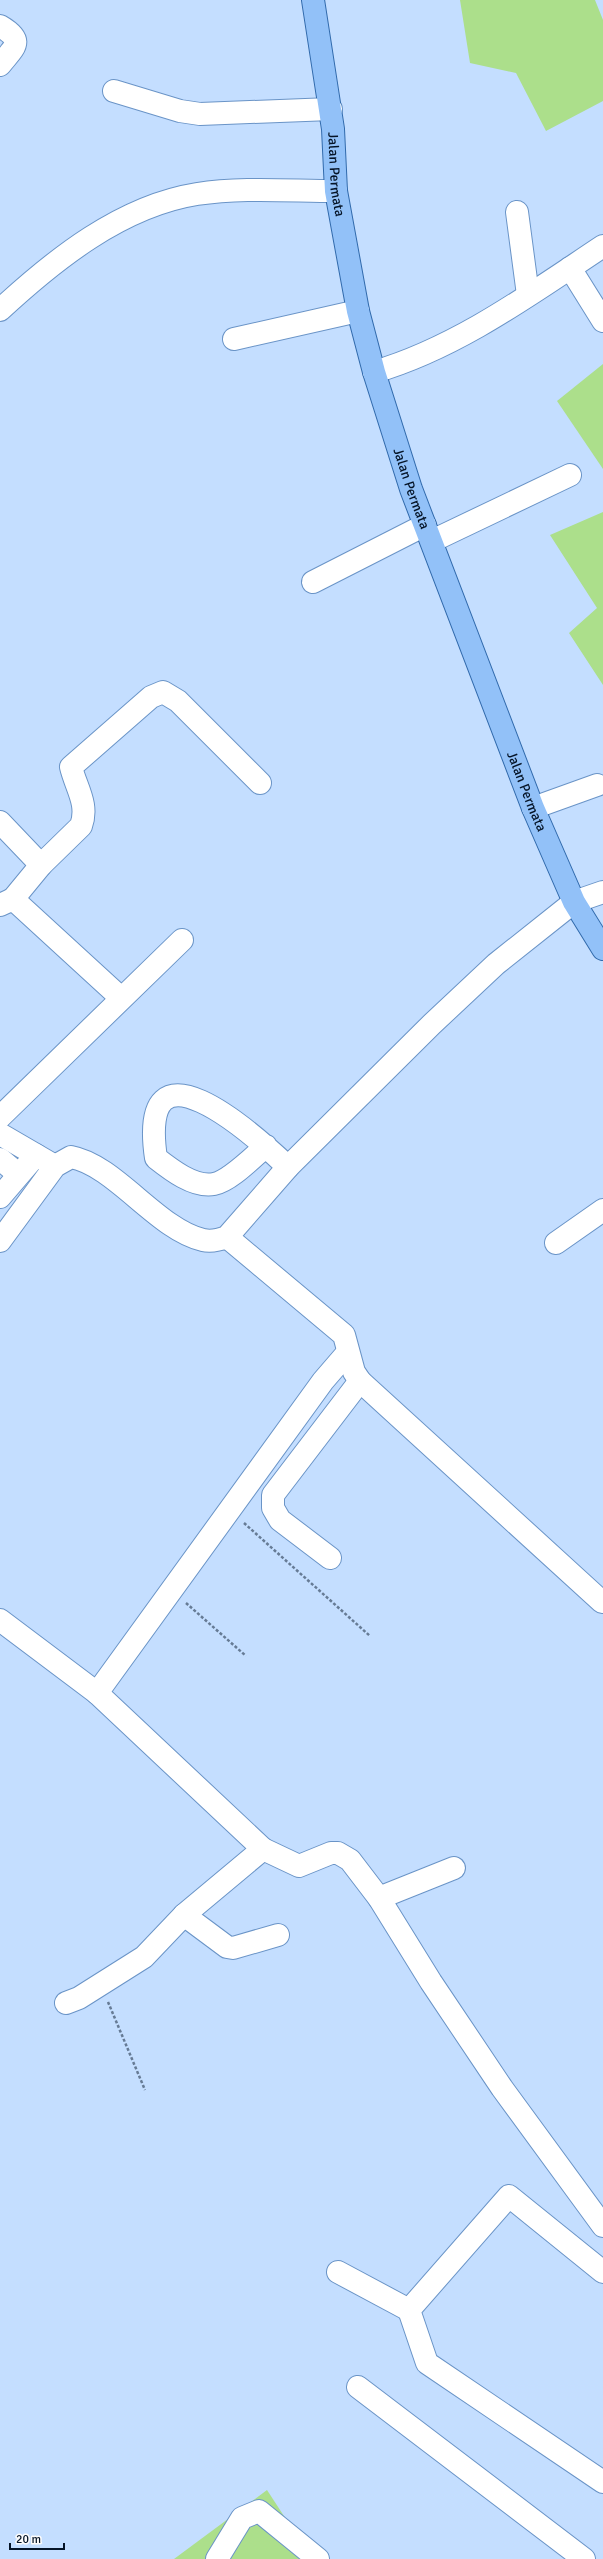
<svg xmlns="http://www.w3.org/2000/svg" width="603" height="2559" viewBox="0 0 603 2559" font-family="Signika,sans-serif">
<style>
.green{fill:#acdf8b}
.lines{fill:none;stroke-linecap:round;stroke-linejoin:round}
.minor-casing{stroke:#6a94c7;stroke-width:24}
.major-casing{stroke:#316aac;stroke-width:24}
.path{stroke:#667b95;stroke-width:2.5;stroke-dasharray:3 2;stroke-linecap:butt}
.minor{stroke:#fff;stroke-width:22}
.major{stroke:#92c1f8;stroke-width:22}
.labels{text-anchor:middle;stroke-width:4;stroke-linejoin:round;paint-order:stroke}
.street-label{font-size:14px;fill:#051427;stroke:#fcfcfc}
</style>
<rect width="100%" height="100%" fill="#c4deff"/>
<g class="green">
<path d="M460 0H595L603 20V101L546 131 516 73 470 63Z"/>
<path d="M603 364V469L557 401Z"/>
<path d="M603 512V685L569 633 597 608 550 535Z"/>
<path d="M267 2490 312 2559H174Z"/>
</g>
<g class="lines">
<defs>
<g id="minor">
<path d="M0 26C26 41 14 47 0 65"/>
<path d="M114 91 180 111 200 114 331 109"/>
<path d="M517 212 528 295"/>
<path d="M570 268 603 321"/>
<path d="M0 310C54 260 121 206 197 194 242 187 290 191 336 191"/>
<path d="M234 339 358 311"/>
<path d="M374 372C457 348 532 293 603 246"/>
<path d="M432 541 570 475"/>
<path d="M313 582 425 525"/>
<path d="M533 808 597 785"/>
<path d="M0 822 41 865"/>
<path d="M13 899 41 865 81 826C89 804 76 788 71 767L151 697 163 692 178 701 260 783"/>
<path d="M0 905 13 899 121 998"/>
<path d="M0 1117 182 940"/>
<path d="M0 1134 55 1166"/>
<path d="M266 1146C253 1157 230 1181 214 1184 194 1188 170 1169 156 1158 137 1030 251 1132 288 1167"/>
<path d="M0 1159 18 1174"/>
<path d="M0 1197 36 1155"/>
<path d="M227 1237 344 1335 354 1372 360 1381 602 1602"/>
<path d="M0 1241 55 1166 71 1157C115 1165 158 1230 203 1240 211 1242 219 1240 227 1237L288 1167 432 1024 496 964 574 902 603 892"/>
<path d="M556 1243 603 1210"/>
<path d="M330 1558 280 1520 273 1508V1495L360 1381"/>
<path d="M0 1620 97 1693 263 1849 299 1866 331 1853H338L350 1860 379 1898 431 1982 502 2088 603 2226"/>
<path d="M97 1693 323 1381 348 1352"/>
<path d="M379 1898 454 1868"/>
<path d="M184 1915 227 1947 233 1948 278 1935"/>
<path d="M66 2003 79 1998 144 1957 184 1915 263 1849"/>
<path d="M338 2272 409 2310"/>
<path d="M603 2272 509 2196 409 2310 427 2363 603 2482"/>
<path d="M358 2387 584 2559"/>
<path d="M217 2559 242 2518 259 2511 318 2559"/>
</g>
<g id="major">
<path id="s1" d="M313 0 333 129 336 191 358 311 374 372 411 489 533 808 574 902 603 949"/>
</g>
</defs>
<use href="#minor" class="minor-casing"/>
<use href="#major" class="major-casing"/>
<g class="path">
<path d="M244 1523 370 1636"/>
<path d="M186 1603 246 1656"/>
<path d="M108 2002 145 2090"/>
</g>
<use href="#minor" class="minor"/>
<use href="#major" class="major"/>
</g>
<g class="labels">
<g class="street-label">
<text dy="5" stroke="none"><textPath href="#s1" startOffset="176">Jalan Permata</textPath></text>
<text dy="5" stroke="none"><textPath href="#s1" startOffset="500">Jalan Permata</textPath></text>
<text dy="5" stroke="none"><textPath href="#s1" startOffset="824">Jalan Permata</textPath></text>
</g>
</g>
<path d="M10 2543v6h54v-6" fill="none" stroke="#051427" stroke-width="2"/>
<text x="16" y="2543" font-size="12" fill="#051427" stroke="#fcfcfc" stroke-width="3" paint-order="stroke">20 m</text>
</svg>
